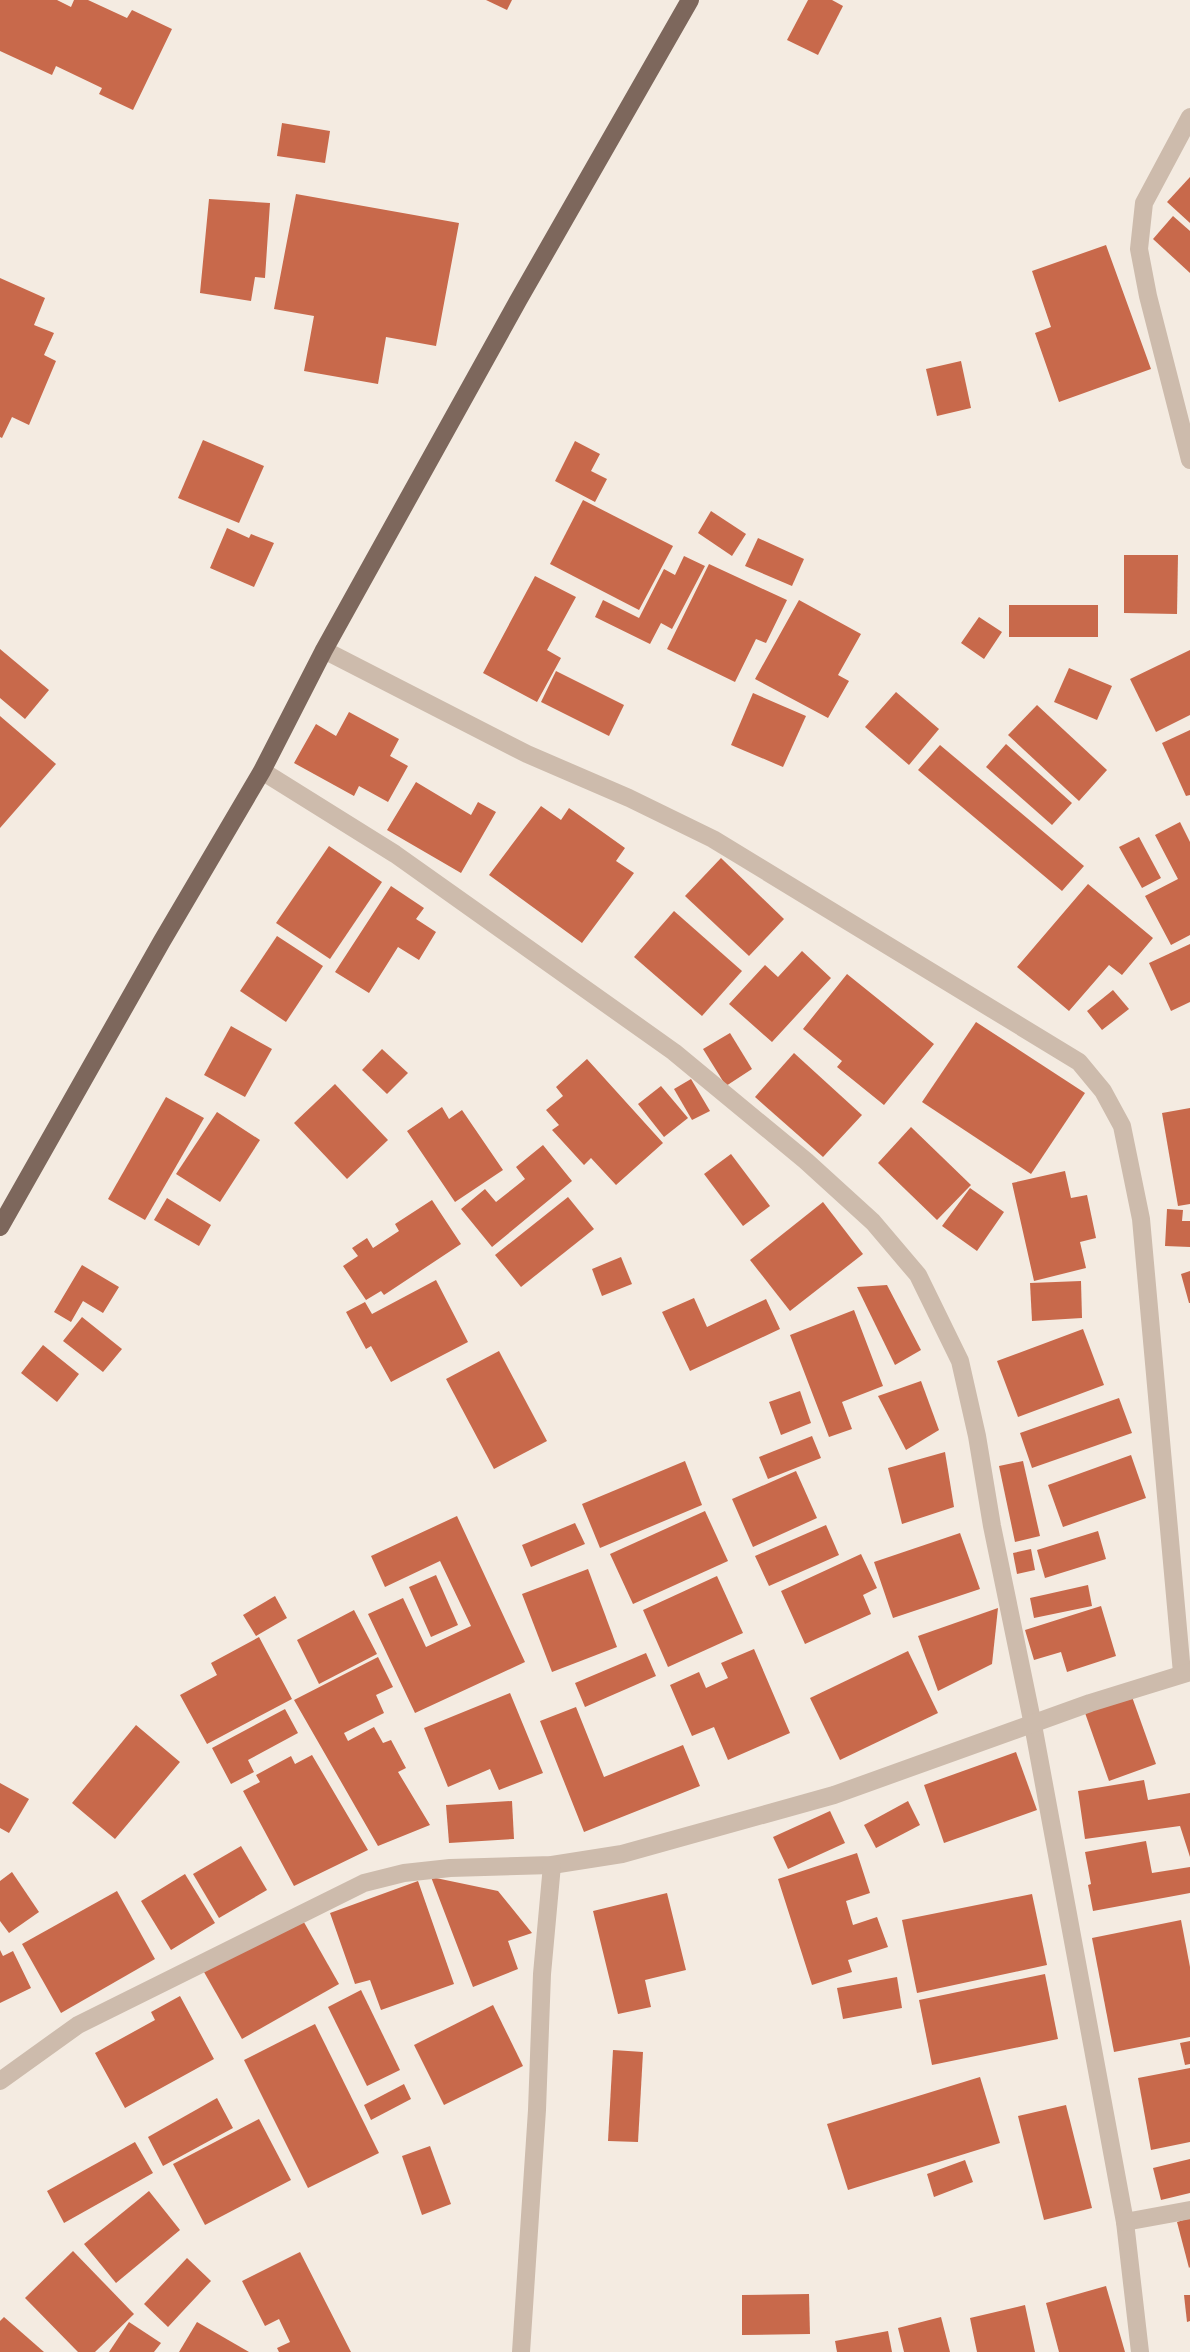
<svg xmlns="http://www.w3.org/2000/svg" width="1190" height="2352" viewBox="0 0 1190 2352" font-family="'Asap Condensed',sans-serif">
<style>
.building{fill:#c8694b}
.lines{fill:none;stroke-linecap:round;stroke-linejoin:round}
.minor{stroke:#cdbbac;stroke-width:18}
.major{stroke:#7d675c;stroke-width:18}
</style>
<rect width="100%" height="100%" fill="#f4ebe1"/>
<g class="building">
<path d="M0 0H57L71 7 74 0H88L127 18 132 10 172 29 133 110 99 94 102 88 56 66 52 75 0 51Z"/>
<path d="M486 0H512L507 10Z"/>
<path d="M808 0H832L843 6 818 55 787 40Z"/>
<path d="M282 123 330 131 325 163 277 156Z"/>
<path d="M1190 177V223L1167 202Z"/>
<path d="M296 194 459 223 436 346 386 337 378 384 304 371 314 316 274 309Z"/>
<path d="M209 199 270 203 265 278 255 277 251 301 200 293Z"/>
<path d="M1173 216 1190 231V273L1153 239Z"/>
<path d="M1106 245 1151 369 1059 402 1035 333 1051 327 1032 271Z"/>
<path d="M0 278 45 298 34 325 54 333 44 355 56 361 29 425 12 417 2 438 0 437Z"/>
<path d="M961 361 971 408 937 416 926 369Z"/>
<path d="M203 440 264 466 239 523 178 498Z"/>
<path d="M575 441 600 454 591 471 607 479 595 502 555 481Z"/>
<path d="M583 500 673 546 639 610 550 564Z"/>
<path d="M711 511 746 534 732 556 698 533Z"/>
<path d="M227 528 249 538 251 534 274 543 254 587 210 568Z"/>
<path d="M758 538 804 559 792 586 745 566Z"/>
<path d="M1124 555H1178L1177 614 1124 613Z"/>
<path d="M684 556 705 566 672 629 661 623 650 644 595 617 603 600 639 618 664 569 675 575Z"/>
<path d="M709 564 787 600 766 643 756 639 735 682 667 649Z"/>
<path d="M535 576 576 597 547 650 561 658 537 702 483 673Z"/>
<path d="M799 600 861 634 838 675 849 681 828 718 755 679Z"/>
<rect x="1009" y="605" width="89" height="32"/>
<path d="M979 617 1002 632 984 659 961 643Z"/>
<path d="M0 649 49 690 25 719 0 698Z"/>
<path d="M1190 650V715L1156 732 1130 679Z"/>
<path d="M1069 668 1112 686 1097 720 1054 702Z"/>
<path d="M556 671 624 705 609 736 541 702Z"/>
<path d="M896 692 939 729 909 765 865 727Z"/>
<path d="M753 693 806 716 783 767 731 745Z"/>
<path d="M1037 705 1107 770 1079 801 1008 735Z"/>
<path d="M349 712 399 739 390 756 408 766 388 802 359 786 354 796 294 763 316 724 336 736Z"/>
<path d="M0 716 56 764 0 828Z"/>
<path d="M1190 730V795L1186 796 1162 743Z"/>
<path d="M1006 744 1072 803 1052 825 986 767Z"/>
<path d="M940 745 1084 866 1062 891 918 770Z"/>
<path d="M416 782 471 815 478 802 496 812 461 873 387 830Z"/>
<path d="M541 806 561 820 569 808 625 848 616 861 634 873 582 943 489 875Z"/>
<path d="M1180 822 1190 842V935L1171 945 1145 896 1178 879 1155 835Z"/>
<path d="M1139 837 1161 878 1142 888 1119 847Z"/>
<path d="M329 846 382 882 330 959 276 923Z"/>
<path d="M721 858 784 919 749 956 685 896Z"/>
<path d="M1088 884 1153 938 1122 975 1109 965 1069 1011 1017 967Z"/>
<path d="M391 886 424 908 416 919 436 932 419 960 398 947 369 993 335 972Z"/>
<path d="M674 911 742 971 702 1016 634 957Z"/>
<path d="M277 936 323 966 286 1022 240 991Z"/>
<path d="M1190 944V1002L1171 1011 1149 963Z"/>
<path d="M802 951 831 978 772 1042 729 1004 765 965 778 977Z"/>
<path d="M847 974 934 1044 884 1105 837 1067 842 1061 803 1029Z"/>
<path d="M1113 990 1129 1009 1102 1030 1087 1011Z"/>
<path d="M976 1022 1085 1093 1031 1174 922 1102Z"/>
<path d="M231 1026 272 1049 245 1097 204 1075Z"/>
<path d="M730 1033 752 1069 726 1086 703 1049Z"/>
<path d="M382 1049 408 1073 387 1094 362 1070Z"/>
<path d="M794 1053 862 1115 823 1157 755 1097Z"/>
<path d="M587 1059 663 1143 616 1185 591 1158 584 1165 552 1130 559 1125 546 1110 563 1096 556 1087Z"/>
<path d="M691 1079 710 1111 692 1120 674 1089Z"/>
<path d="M335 1084 388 1140 347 1179 294 1123Z"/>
<path d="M661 1086 688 1118 664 1137 638 1104Z"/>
<path d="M166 1097 204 1118 145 1220 108 1199Z"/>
<path d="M442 1107 449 1119 462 1110 503 1170 455 1202 407 1131Z"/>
<path d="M1190 1108V1204L1178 1206 1162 1113Z"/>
<path d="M217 1112 260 1140 220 1202 176 1174Z"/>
<path d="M911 1127 971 1185 937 1220 878 1163Z"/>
<path d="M543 1145 572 1181 492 1247 461 1209 485 1189 496 1202 525 1179 516 1167Z"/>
<path d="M731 1154 770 1206 743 1226 704 1174Z"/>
<path d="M1065 1171 1071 1198 1087 1195 1096 1238 1080 1242 1086 1268 1034 1281 1012 1183Z"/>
<path d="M970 1188 1004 1212 977 1251 942 1226Z"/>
<path d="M568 1197 594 1229 521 1287 495 1255Z"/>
<path d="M167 1198 211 1225 199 1246 154 1220Z"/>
<path d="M432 1200 461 1244 384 1295 381 1291 366 1300 343 1266 358 1256 352 1248 367 1238 373 1248 399 1231 395 1224Z"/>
<path d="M823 1202 863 1254 790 1311 750 1260Z"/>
<path d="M1167 1209 1183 1210 1182 1221H1190V1247L1165 1246Z"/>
<path d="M621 1257 632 1284 602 1296 592 1269Z"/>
<path d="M82 1265 119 1287 103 1313 83 1301 71 1322 54 1312Z"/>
<path d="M1190 1271V1303H1189L1181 1274Z"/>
<path d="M436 1280 468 1342 391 1382 371 1346 366 1349 346 1312 365 1302 372 1314Z"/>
<path d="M1081 1281 1082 1318 1032 1321 1030 1283Z"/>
<path d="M887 1285 921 1350 895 1365 857 1287Z"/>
<path d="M694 1298 707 1327 766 1299 780 1329 690 1371 662 1312Z"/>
<path d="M854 1310 883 1386 842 1402 852 1429 829 1437 790 1335Z"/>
<path d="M82 1317 122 1349 103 1372 63 1341Z"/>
<path d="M1083 1329 1104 1385 1018 1417 997 1361Z"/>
<path d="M43 1345 79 1374 57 1402 21 1373Z"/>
<path d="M499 1351 547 1441 494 1469 446 1379Z"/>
<path d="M921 1381 939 1430 906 1450 878 1396Z"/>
<path d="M800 1391 811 1423 781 1435 769 1402Z"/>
<path d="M1119 1398 1132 1433 1032 1468 1020 1433Z"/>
<path d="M812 1436 821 1458 768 1479 759 1457Z"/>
<path d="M945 1452 954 1507 902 1524 888 1468Z"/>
<path d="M1131 1455 1146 1498 1063 1527 1048 1485Z"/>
<path d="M685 1461 702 1505 600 1548 582 1504Z"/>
<path d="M1023 1461 1040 1536 1015 1542 999 1466Z"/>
<path d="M796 1471 817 1518 753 1547 732 1499Z"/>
<path d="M705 1511 728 1561 633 1604 610 1554Z"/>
<path d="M457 1516 525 1662 415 1713 368 1614 403 1598 426 1647 471 1626 440 1561 385 1587 371 1556Z"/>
<path d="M575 1523 585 1544 531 1567 522 1545Z"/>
<path d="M826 1525 839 1555 769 1586 755 1556Z"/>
<path d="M1098 1531 1106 1559 1045 1578 1037 1550Z"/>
<path d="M960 1533 980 1589 893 1618 874 1562Z"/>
<path d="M1031 1549 1035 1570 1017 1574 1013 1553Z"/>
<path d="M861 1554 877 1588 863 1595 871 1614 805 1644 781 1591Z"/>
<path d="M588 1569 617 1647 552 1672 522 1594Z"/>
<path d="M436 1575 458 1625 431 1637 409 1587Z"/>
<path d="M717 1576 743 1633 668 1667 643 1610Z"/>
<path d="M1088 1585 1092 1606 1034 1618 1030 1598Z"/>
<path d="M275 1596 287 1618 256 1636 243 1615Z"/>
<path d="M1101 1606 1116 1656 1067 1672 1061 1652 1034 1660 1025 1630Z"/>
<path d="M998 1608 992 1664 938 1691 918 1636Z"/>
<path d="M354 1610 377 1654 319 1684 297 1640Z"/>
<path d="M259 1637 292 1699 207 1744 180 1695 217 1675 211 1663Z"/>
<path d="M754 1649 790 1733 728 1760 714 1727 692 1736 670 1685 699 1672 706 1688 728 1678 721 1663Z"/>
<path d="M908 1651 938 1713 840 1760 810 1698Z"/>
<path d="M646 1653 656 1676 585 1707 575 1683Z"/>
<path d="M378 1657 393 1687 376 1695 384 1713 344 1733 348 1741 374 1727 383 1743 391 1740 406 1768 398 1772 430 1825 378 1846 294 1700Z"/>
<path d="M510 1693 543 1773 499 1790 490 1769 448 1787 424 1728Z"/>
<path d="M1131 1694 1156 1764 1109 1781 1084 1710Z"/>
<path d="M576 1707 604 1777 683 1745 700 1786 584 1832 540 1721Z"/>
<path d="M285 1709 298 1733 248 1760 254 1772 231 1784 212 1748Z"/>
<path d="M136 1725 180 1762 115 1839 72 1803Z"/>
<path d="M1016 1752 1037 1810 944 1843 924 1785Z"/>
<path d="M312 1755 368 1850 294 1886 243 1791 260 1782 256 1775 291 1756 295 1764Z"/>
<path d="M1144 1780 1148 1800 1190 1793V1857L1180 1826 1085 1839 1078 1791Z"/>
<path d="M0 1783 29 1799 9 1833 0 1828Z"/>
<path d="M512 1801 514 1839 449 1843 446 1805Z"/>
<path d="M908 1801 920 1825 876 1848 864 1825Z"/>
<path d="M830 1811 845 1843 788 1869 773 1837Z"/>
<path d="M1146 1841 1152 1873 1190 1867V1893L1093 1911 1088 1885 1091 1884 1085 1852Z"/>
<path d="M241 1846 267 1890 219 1918 193 1874Z"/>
<path d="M857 1853 870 1893 846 1901 853 1925 877 1917 888 1947 848 1960 852 1972 812 1985 778 1879Z"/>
<path d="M12 1872 39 1912 9 1933 0 1921V1881Z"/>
<path d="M185 1874 215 1923 171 1950 141 1901Z"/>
<path d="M431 1877 498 1891 532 1933 508 1941 518 1969 473 1987Z"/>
<path d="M418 1881 454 1984 381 2010 370 1980 355 1984 330 1913Z"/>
<path d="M117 1891 155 1959 61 2013 22 1944Z"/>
<path d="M667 1893 686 1970 645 1980 651 2007 618 2014 593 1911Z"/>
<path d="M1032 1894 1047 1965 917 1993 902 1920Z"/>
<path d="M301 1917 339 1984 242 2039 204 1972Z"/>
<path d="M1181 1920 1190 1967V2037L1114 2052 1092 1938Z"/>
<path d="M0 1950 3 1956 13 1951 31 1988 0 2003Z"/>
<path d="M1045 1974 1058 2039 932 2065 919 2000Z"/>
<path d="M897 1977 902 2008 843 2019 837 1988Z"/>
<path d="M361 1990 400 2070 367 2086 328 2007Z"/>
<path d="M180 1996 214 2059 125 2108 95 2053 155 2020 151 2012Z"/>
<path d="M493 2005 523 2066 444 2105 414 2045Z"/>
<path d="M315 2024 379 2153 308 2188 244 2060Z"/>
<path d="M1190 2041V2064L1185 2065 1180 2043Z"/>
<path d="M613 2050 643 2052 638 2142 608 2141Z"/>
<path d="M1190 2068V2142L1151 2150 1138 2078Z"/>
<path d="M980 2077 1000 2143 848 2190 827 2124Z"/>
<path d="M404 2084 411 2099 371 2120 364 2105Z"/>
<path d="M217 2098 233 2128 163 2166 148 2137Z"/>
<path d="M1066 2105 1092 2208 1044 2220 1018 2116Z"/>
<path d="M259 2119 291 2180 205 2225 173 2164Z"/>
<path d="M135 2142 153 2173 64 2223 47 2191Z"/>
<path d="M430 2146 451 2204 422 2215 402 2156Z"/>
<path d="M1190 2159V2193L1161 2200 1153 2168Z"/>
<path d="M965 2160 973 2182 934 2197 927 2174Z"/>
<path d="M149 2191 180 2230 116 2283 84 2244Z"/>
<path d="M1190 2218V2267L1189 2268 1177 2222Z"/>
<path d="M73 2251 134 2314 95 2352H78L25 2298Z"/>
<path d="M300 2252 351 2352H279L277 2348 290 2342 279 2319 265 2326 242 2281Z"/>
<path d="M187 2258 211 2281 168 2327 144 2304Z"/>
<path d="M1106 2286 1125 2352H1059L1046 2303Z"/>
<path d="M809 2294 810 2334 742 2335V2295Z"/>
<path d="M1184 2295H1190V2321L1187 2322Z"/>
<path d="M1025 2305 1035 2352H977L970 2318Z"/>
<path d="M4 2317 44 2352H0V2321Z"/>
<path d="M941 2317 950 2352H904L898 2328Z"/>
<path d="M129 2322 161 2343 154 2352H109Z"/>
<path d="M197 2322 249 2352H179Z"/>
<path d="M888 2331 892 2352H837L835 2341Z"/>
</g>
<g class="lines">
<g class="minor">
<path d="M1190 117 1144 203 1139 249 1148 296 1190 460"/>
<path d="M324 650 527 754 629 798 713 839 1079 1062 1103 1091 1122 1126 1141 1219 1182 1673"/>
<path d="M262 771 395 854 674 1052 806 1161 873 1222 918 1275 960 1361 977 1436 992 1526 1033 1725 1125 2222 1140 2352"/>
<path d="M0 2081 78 2025 364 1883 404 1873 450 1868 552 1865 622 1854 834 1795 1090 1703 1190 1672"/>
<path d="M1125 2222 1190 2210"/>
<path d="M521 2352 537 2110 542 1974 552 1865"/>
</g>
<path class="major" d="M0 1227 162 941 262 771 324 650 519 299 690 0"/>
</g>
</svg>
